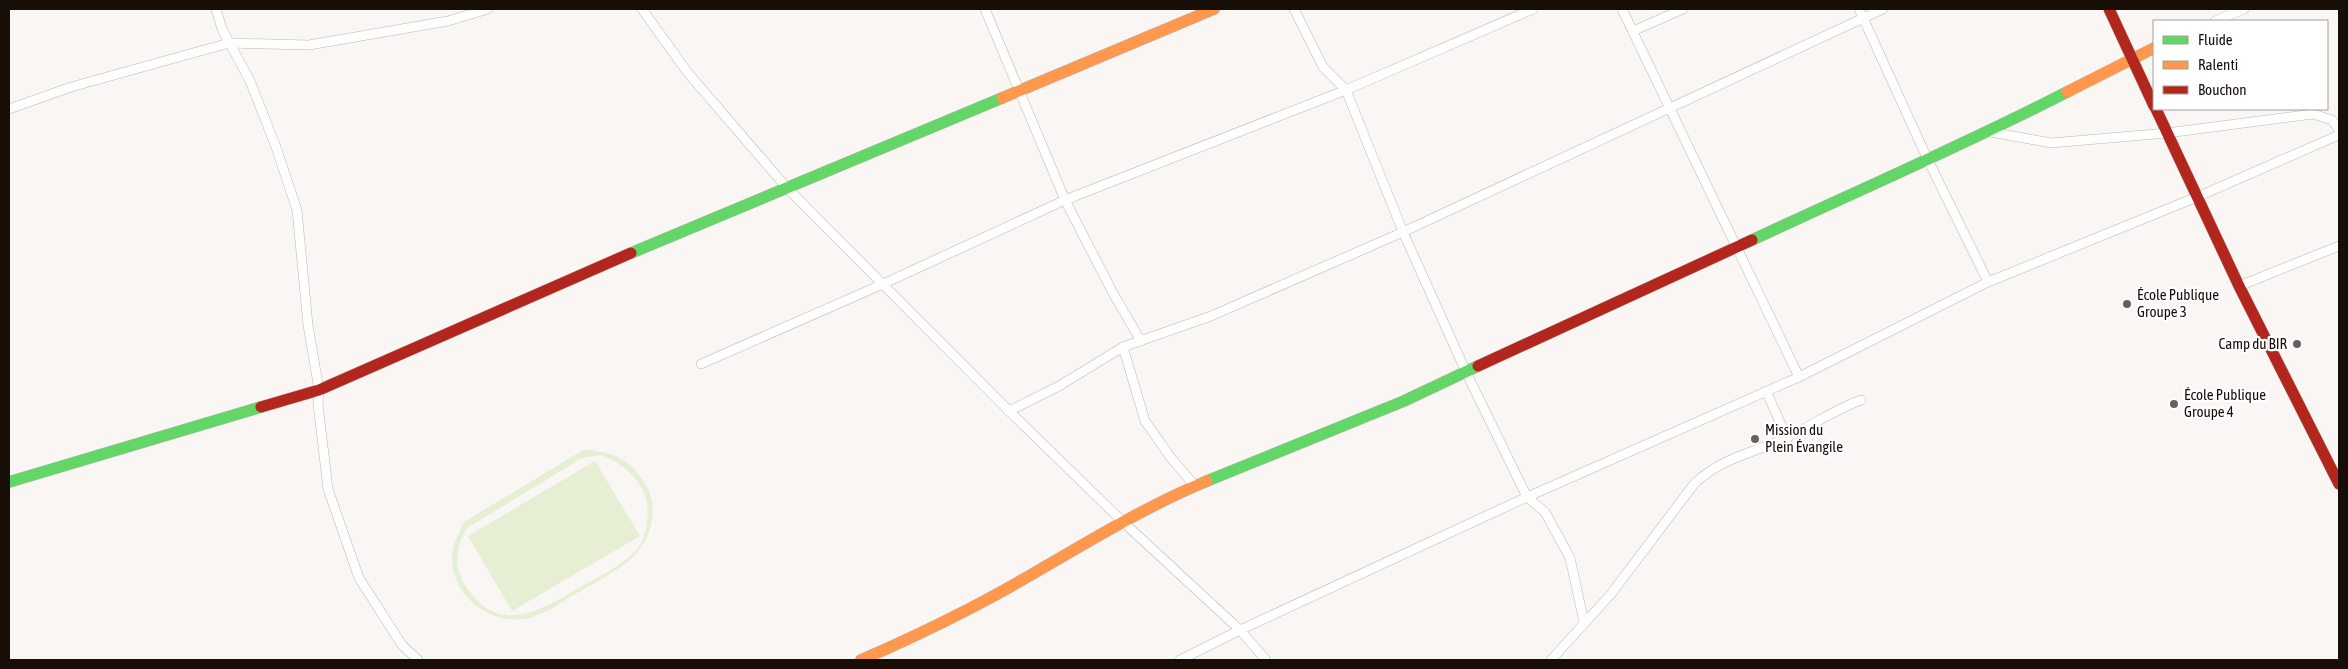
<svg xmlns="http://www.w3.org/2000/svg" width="2348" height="669" viewBox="0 0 2348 669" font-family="'Asap Condensed',sans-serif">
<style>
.green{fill:#e6efd3;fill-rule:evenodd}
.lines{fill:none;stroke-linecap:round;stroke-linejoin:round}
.street-casing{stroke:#beb7b2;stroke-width:10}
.fast-casing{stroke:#beb7b2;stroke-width:12}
.slow-casing{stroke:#beb7b2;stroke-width:12}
.jam-casing{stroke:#beb7b2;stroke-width:12}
.street{stroke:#fefefd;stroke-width:9}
.fast{stroke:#63d668;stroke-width:11}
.slow{stroke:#ff974d;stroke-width:11}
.jam{stroke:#b3261e;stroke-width:11}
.poi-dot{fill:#675f5a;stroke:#fff;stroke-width:2}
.labels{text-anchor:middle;stroke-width:4.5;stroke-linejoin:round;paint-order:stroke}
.poi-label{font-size:15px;fill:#180e08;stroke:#fff;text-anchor:start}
</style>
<rect width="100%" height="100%" fill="#f9f6f3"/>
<g class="green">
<path d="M583 450C614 451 631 459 647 487 652 496 654 509 652 520 646 560 609 574 577 593 561 602 542 617 523 619 488 623 455 597 452 562 451 547 458 535 464 522ZM601 455C631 467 652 489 647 523 646 532 642 544 635 551 621 566 600 576 582 586 541 610 498 638 465 585 453 566 456 545 467 528L582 458Z"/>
<path d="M595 461 640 536 512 611 468 536Z"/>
</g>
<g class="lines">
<defs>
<g id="street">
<path d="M216 9 222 29 250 81 276 147 297 210 308 325 319 390 318 404 328 489 359 578 402 645 418 660"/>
<path d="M642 9 688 73 787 188 1009 411 1122 521 1240 630 1266 660"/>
<path d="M985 9 1065 200 1114 295 1141 341"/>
<path d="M1294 9 1323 67 1346 90 1403 232 1466 372 1527 497 1545 512 1570 558 1584 622"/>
<path d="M1622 9 1799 377"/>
<path d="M1859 9 1927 158 1988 282"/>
<path d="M2215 21 2244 9"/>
<path d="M1633 31 1683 9"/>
<path d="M9 109 71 87 229 43 309 45 448 21 488 9"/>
<path d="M1991 132 2051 143 2167 133 2313 114 2332 120 2339 130"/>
<path d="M2239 286 2339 246"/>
<path d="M1123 347 1145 421 1171 458 1195 486"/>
<path d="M701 364 883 284 1065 200 1346 90 1533 9"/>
<path d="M1766 391 1787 438"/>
<path d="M1009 411 1059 386 1123 347 1211 316 1403 232 1883 9"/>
<path d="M1180 660 1240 630 1527 497 1799 377 1988 282 2197 197 2339 135"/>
<path d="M1551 660 1611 594 1694 484C1721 458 1753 453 1786 438 1811 426 1834 410 1861 400"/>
</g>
<g id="fast">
<path d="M1752 240C1857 191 1964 145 2067 92"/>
<path d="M631 253 1002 98"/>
<path d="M1207 481 1404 401 1478 366"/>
<path d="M9 482 261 407"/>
</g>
<g id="slow">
<path d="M2067 92 2154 48"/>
<path d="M1002 98 1214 9"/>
<path d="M861 660C916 636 970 610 1022 580 1083 545 1142 508 1207 481"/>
</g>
<g id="jam">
<path d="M2109 9 2154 106"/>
<path d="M2156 109 2239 286 2339 484"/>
<path d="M1478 366 1752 240"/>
<path d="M261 407 319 390 631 253"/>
</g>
</defs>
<use href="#street" class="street-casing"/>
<use href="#fast" class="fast-casing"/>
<use href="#slow" class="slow-casing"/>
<use href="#jam" class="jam-casing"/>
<use href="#street" class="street"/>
<use href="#fast" class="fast"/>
<use href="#slow" class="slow"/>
<use href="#jam" class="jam"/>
</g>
<g class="poi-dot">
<circle cx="2127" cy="304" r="5"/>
<circle cx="2297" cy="344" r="5"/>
<circle cx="2174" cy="404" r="5"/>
<circle cx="1755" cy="439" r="5"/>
</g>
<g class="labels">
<g class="poi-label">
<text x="2137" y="300">École Publique<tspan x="2137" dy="17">Groupe 3</tspan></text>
<text x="2287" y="349" text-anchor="end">Camp du BIR</text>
<text x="2184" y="400">École Publique<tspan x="2184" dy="17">Groupe 4</tspan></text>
<text x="1765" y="435">Mission du<tspan x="1765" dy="17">Plein Évangile</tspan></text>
</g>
</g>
<rect width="2348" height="669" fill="none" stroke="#180e08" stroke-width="20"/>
<rect x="2153" y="20" width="175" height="90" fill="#ffffff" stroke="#a39f9c"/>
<rect x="2163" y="36" width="25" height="8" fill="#63d668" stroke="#a39f9c"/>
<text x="2198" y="45" font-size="15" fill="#180e08">Fluide</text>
<rect x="2163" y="61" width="25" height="8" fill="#ff974d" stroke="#a39f9c"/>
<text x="2198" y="70" font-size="15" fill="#180e08">Ralenti</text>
<rect x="2163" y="86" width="25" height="8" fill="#b3261e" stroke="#a39f9c"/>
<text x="2198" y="95" font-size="15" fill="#180e08">Bouchon</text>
</svg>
